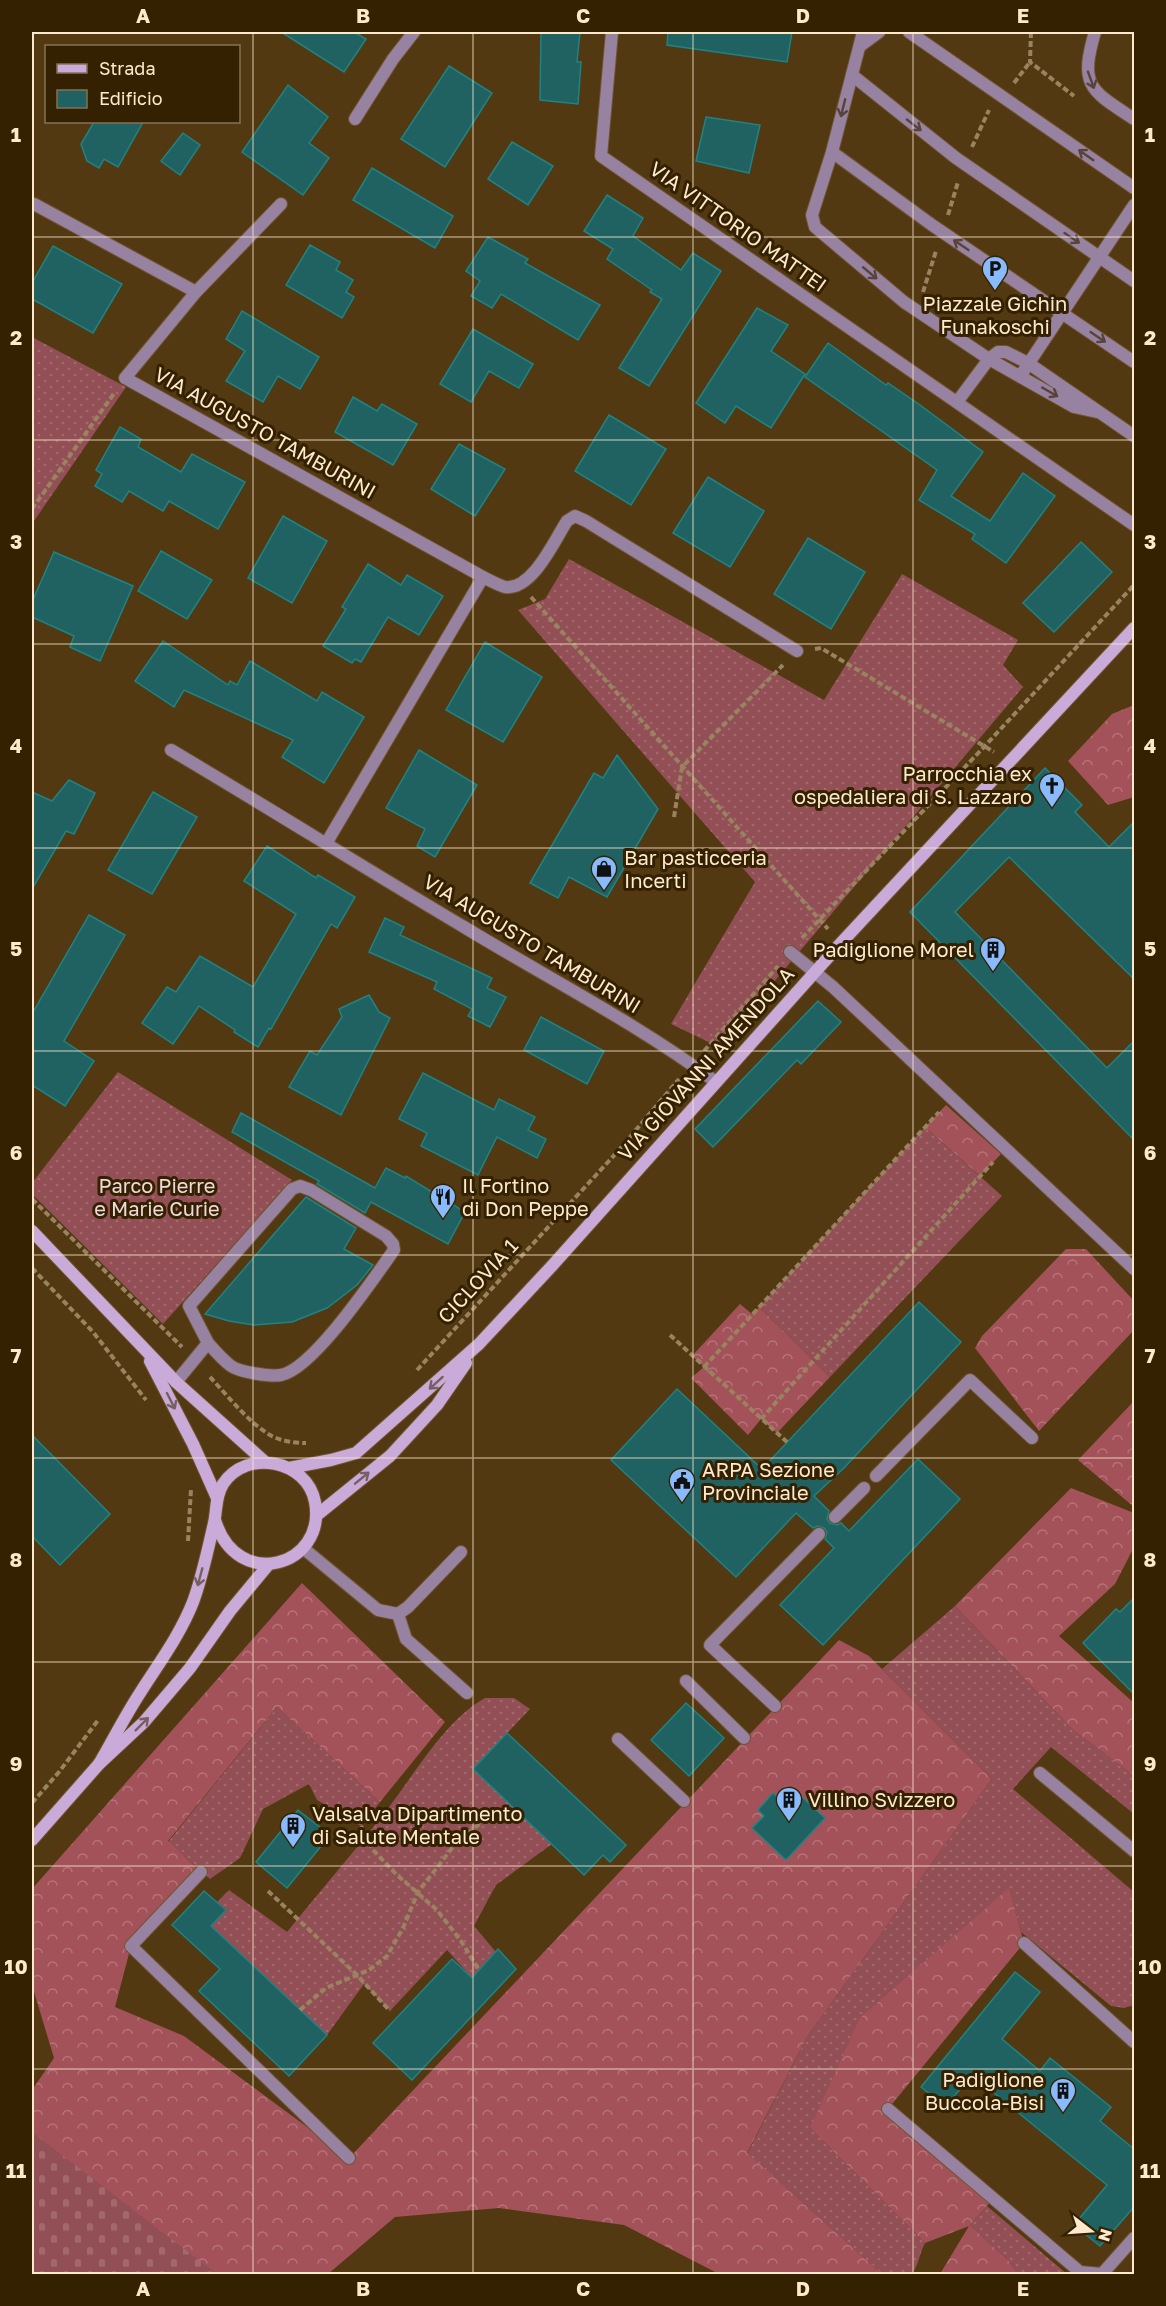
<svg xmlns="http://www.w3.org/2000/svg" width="1166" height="2306" viewBox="0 0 1166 2306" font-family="'Golos Text',sans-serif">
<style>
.grass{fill:url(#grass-dots)}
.forest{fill:url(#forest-crowns)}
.cemetery{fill:url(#cemetery-stones)}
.building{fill:#206262;stroke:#208383;stroke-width:1.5}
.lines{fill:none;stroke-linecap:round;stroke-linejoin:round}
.lane-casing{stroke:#6e552f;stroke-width:14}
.street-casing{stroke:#6e552f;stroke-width:14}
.secondary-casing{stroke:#6e552f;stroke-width:14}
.path{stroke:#9a8360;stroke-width:4;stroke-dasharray:6 3;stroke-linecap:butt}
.lane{stroke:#9783a1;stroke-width:12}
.street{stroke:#9783a1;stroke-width:12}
.secondary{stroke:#c9aad8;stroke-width:12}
.oneway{stroke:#57433a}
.oneway2{stroke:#775f62}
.grid{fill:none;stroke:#fee9cd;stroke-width:1.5;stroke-opacity:0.55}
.labels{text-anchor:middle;stroke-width:6;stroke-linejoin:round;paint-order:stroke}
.street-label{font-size:20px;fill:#fee9cd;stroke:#342102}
.poi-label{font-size:20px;fill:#fee9cd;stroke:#342102;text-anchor:start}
.park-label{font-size:20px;fill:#f0d7d8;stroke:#342102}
.neatline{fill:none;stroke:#fee9cd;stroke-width:2}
.grid-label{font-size:20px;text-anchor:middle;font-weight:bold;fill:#fee9cd}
</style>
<defs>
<pattern id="grass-dots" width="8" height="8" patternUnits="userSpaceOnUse" patternTransform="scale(1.5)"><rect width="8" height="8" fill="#924f55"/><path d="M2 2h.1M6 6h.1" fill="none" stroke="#a2686c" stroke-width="1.8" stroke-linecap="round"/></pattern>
<pattern id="forest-crowns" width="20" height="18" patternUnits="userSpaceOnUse" patternTransform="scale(1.5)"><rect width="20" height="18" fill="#a4525a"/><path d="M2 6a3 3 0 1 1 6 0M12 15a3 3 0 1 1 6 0" fill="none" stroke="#b67378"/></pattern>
<pattern id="cemetery-stones" width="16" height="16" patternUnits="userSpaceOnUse" patternTransform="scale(1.5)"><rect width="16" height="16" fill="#924f55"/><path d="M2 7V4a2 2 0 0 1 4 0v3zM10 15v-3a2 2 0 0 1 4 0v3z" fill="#a2686c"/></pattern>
</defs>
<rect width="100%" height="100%" fill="#523911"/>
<g class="grass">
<path d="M32 337 126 387 32 524Z"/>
<path d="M569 559 824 700 902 574 1018 640 1003 665 1023 687 719 1047 671 1024 755 882 518 610 545 599Z"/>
<path d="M118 1072 292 1180 163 1324 32 1194V1183Z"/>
<path d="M925 1127 1002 1196 830 1377 759 1307Z"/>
<path d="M955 1606 1073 1730 1134 1776V1814L1051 1747 1013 1789 1134 1892V2005L1124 2008 1111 2006 1021 1932 1009 1889 810 2128 925 2243C919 2255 919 2264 912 2274H882L747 2154 807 2037 992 1779 882 1669Z"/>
<path d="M485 1698H514L530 1709 473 1769 552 1844 496 1885 474 1926 496 1952 472 1978 447 1950 390 2011 364 1984 327 2035 211 1926 217 1902 229 1890 287 1932C320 1891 354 1852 386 1811 414 1775 446 1719 485 1698Z"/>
<path d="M277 1707 380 1802 361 1826 317 1800 309 1784 263 1809 240 1858 210 1879 168 1842Z"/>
<path d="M987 2206 1067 2274H1018L1008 2260 970 2225Z"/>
</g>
<g class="forest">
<path d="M1134 705V797L1108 805 1068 761 1112 714Z"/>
<path d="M946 1105 1001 1154 980 1176 925 1127Z"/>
<path d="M1066 1249H1086L1134 1301V1330L1039 1431 975 1348 982 1336Z"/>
<path d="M740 1304 752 1314 759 1307 830 1377 777 1433 761 1419 748 1435 691 1378 704 1367 692 1356Z"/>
<path d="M1134 1401V1507L1078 1460Z"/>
<path d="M1071 1488 1134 1513V1547L1115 1584 1059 1636 1134 1703V1776L1073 1730 955 1606Z"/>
<path d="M302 1583 445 1722 380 1802 277 1707 168 1841 201 1872 131 1946 115 2007 184 2036 349 2158 839 1640 869 1656 992 1779 807 2037 747 2153 882 2274H719L624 2225 499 2208 395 2217 328 2274H212L32 2145V2090L54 2058 32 1985V1889Z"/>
<path d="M1009 1888 1024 1943 888 2109 994 2198 970 2225 1008 2260 1018 2274H940L969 2226 925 2243 810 2128 860 2018Z"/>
</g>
<path class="cemetery" d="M32 2132 217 2274H32Z"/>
<g class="building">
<path d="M281 32H354L366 39 344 72Z"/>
<path d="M541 32H580L577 62H581L578 104 540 100Z"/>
<path d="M668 32H792L787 62 667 45Z"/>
<path d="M449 66 492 93 445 167 401 139Z"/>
<path d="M288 85 328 117 309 143 329 158 303 195 242 152Z"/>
<path d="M706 117 760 125 749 173 696 161Z"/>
<path d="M94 122H143L118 167 104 159 99 168 87 161 81 144Z"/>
<path d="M183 133 200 145 180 175 161 161Z"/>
<path d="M512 142 553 166 528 205 488 179Z"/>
<path d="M372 168 453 216 435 248 353 200Z"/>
<path d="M607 195 643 218 633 236 681 270 693 253 721 271 649 386 619 368 662 299 650 292 652 290 607 259 613 249 584 231Z"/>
<path d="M488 237 528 259 525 263 600 305 578 340 501 294 492 308 471 296 480 281 466 271Z"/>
<path d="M310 245 340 262 336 270 353 280 346 292 354 297 342 318 286 285Z"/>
<path d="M53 246 122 284 93 333 32 299V283Z"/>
<path d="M757 308 788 325 771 351 805 374 771 428 736 406 725 423 696 403Z"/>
<path d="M242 311 319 357 300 389 278 376 263 402 226 381 245 351 226 339Z"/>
<path d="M473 329 533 364 519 388 489 371 471 402 440 384Z"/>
<path d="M828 343 886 385 888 383 920 405 983 452 951 496 990 521 1023 473 1055 496 1006 563 972 539 975 534 919 500 937 470 805 377Z"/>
<path d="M353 397 377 411 382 404 417 424 393 465 335 432Z"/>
<path d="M609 415 666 449 631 505 575 471Z"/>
<path d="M120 427 141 439 138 447 181 472 192 454 245 482 218 529 169 501 163 511 129 491 122 502 95 486 102 474 96 470Z"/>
<path d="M459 444 505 469 475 516 431 489Z"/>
<path d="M708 477 764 511 730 567 673 533Z"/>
<path d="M283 516 327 541 292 603 248 578Z"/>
<path d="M808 538 865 572 831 629 774 594Z"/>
<path d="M1081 542 1112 572 1054 632 1023 603Z"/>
<path d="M161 551 212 580 187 619 138 591Z"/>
<path d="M54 552 133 586 100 661 70 647 74 636 32 617V602Z"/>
<path d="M368 564 401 585 407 575 443 596 419 635 388 617 361 662 355 659 352 663 323 646 346 609 342 607Z"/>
<path d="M163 641 228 685 230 681 237 685 250 661 317 701 322 692 364 717 324 783 282 757 293 740 184 690 174 707 135 681Z"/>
<path d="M485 642 542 677 503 742 446 710Z"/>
<path d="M419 750 477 785 435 857 417 846 425 829 386 808Z"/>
<path d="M617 755 658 809 607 897 569 877 558 898 530 883 594 773 603 778Z"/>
<path d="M1045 768 1082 805 1075 812 1109 847 1134 822V979L1009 857 955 912 1107 1068 1134 1041V1140L910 912Z"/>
<path d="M69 780 95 793 74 834 66 831 32 889V792L52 801Z"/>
<path d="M153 792 197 817 152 894 108 870Z"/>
<path d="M267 846 316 878 318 875 355 897 337 928 331 924 271 1029 269 1028 258 1047 234 1032 235 1030 199 1006 173 1044 142 1023 167 987 176 992 200 956 253 987 296 914 244 881Z"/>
<path d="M89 915 125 935 64 1041 94 1061 65 1106 32 1085V1014Z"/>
<path d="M385 918 404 927 400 935 492 978 487 988 506 997 490 1027 468 1016 472 1009 434 989 437 982 369 952Z"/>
<path d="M369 995 379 1012 390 1018 341 1115 289 1087 310 1051 317 1055 342 1017 339 1009Z"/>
<path d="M818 1001 841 1022 801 1064 797 1060 713 1147 695 1129Z"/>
<path d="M541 1017 604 1051 587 1084 524 1050Z"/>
<path d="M423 1073 494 1110 499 1099 535 1117 528 1130 546 1139 537 1158 497 1137 478 1175 421 1146 427 1133 399 1119Z"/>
<path d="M241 1113 375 1188 386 1168 405 1178 406 1176 465 1212 448 1244 371 1202 365 1213 317 1184 319 1181 232 1132Z"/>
<path d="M306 1197 356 1228 344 1249 373 1265 357 1285 327 1308 292 1322 254 1325 229 1321 205 1314Z"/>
<path d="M919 1302 961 1342 844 1468 814 1496 829 1511 827 1519 830 1523 837 1525 841 1523 849 1531 918 1459 960 1499 823 1645 780 1605 834 1548 825 1539 827 1532 824 1528 817 1526 813 1528 796 1513 736 1577 611 1460 677 1389 762 1469Z"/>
<path d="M32 1435 110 1514 60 1565 32 1536Z"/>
<path d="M1134 1598V1694L1083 1643 1116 1609 1120 1612Z"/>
<path d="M686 1703 724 1738 689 1776 651 1740Z"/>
<path d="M507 1733 626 1845 610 1862 603 1855 584 1875 473 1769Z"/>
<path d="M791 1787 825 1818 786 1860 752 1828 764 1816 758 1810 773 1793 780 1799Z"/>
<path d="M298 1810 330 1835 287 1888 256 1862Z"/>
<path d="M204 1891 226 1910 211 1926 327 2035 289 2076 199 1991 220 1969 172 1925Z"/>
<path d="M498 1949 516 1969 412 2080 373 2043 452 1959 472 1978Z"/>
<path d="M1015 1972 1040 1992 1002 2039 1040 2071 1050 2058 1111 2107 1100 2121 1134 2149V2207L1100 2246 1074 2225 1107 2185 972 2075 945 2107 921 2087Z"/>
</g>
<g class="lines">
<defs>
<g id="lane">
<path d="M863 32 832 152 812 215 815 227 904 302 989 359 1074 407 1097 412"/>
<path d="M909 32 1134 188"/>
<path d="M1095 32C1079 86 1090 90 1134 119"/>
<path d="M860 46 879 32"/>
<path d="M852 75 956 158 1134 281"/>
<path d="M832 152 932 225 1134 362"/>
<path d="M1023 372 1134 205"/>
<path d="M176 1382 208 1343C215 1351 223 1360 231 1366 239 1372 271 1377 281 1375 313 1369 374 1278 394 1250L393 1244 386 1236 311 1190 300 1186 292 1189 189 1306 208 1343"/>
<path d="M876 1476 970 1380 1032 1438"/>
<path d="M835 1517 864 1488"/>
<path d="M303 1548 378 1610 398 1614 408 1607 461 1552"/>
<path d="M398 1614 406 1639 467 1693"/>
<path d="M686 1681 744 1738"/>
<path d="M775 1706 710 1645 819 1534"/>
<path d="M618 1739 684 1801"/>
<path d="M1040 1773 1134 1851"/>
<path d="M201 1872 131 1946 349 2158"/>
<path d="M1024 1943 1134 2042"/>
<path d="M888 2109 1080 2272 1102 2274 1134 2238"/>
</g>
<g id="street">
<path d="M612 32 601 156 1134 525"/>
<path d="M355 119 393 59 414 32"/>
<path d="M34 204 196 292"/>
<path d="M281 204 196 292 125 378 483 577"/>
<path d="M957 402 989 359 998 352H1006L1028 363 1134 436"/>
<path d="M171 750C269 808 366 869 464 927 548 978 636 1023 716 1082"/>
<path d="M327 842 483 577C489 580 498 585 505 587 532 591 554 541 567 521L575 516 586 521 797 651"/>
<path d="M790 952 833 987 1134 1269"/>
</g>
<g id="secondary">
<path d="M32 1231 176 1382 265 1462"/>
<path d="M150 1361 193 1444 217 1498"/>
<path d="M289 1468 331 1460 356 1453 479 1344 550 1268 841 943 1134 628"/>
<path d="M317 1515 390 1456 437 1405 466 1363"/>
<path d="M99 1764C113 1740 125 1716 140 1693 159 1663 180 1635 193 1602 202 1578 208 1549 214 1523 217 1510 215 1497 223 1484 247 1448 307 1460 315 1502 327 1566 237 1593 215 1520"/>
<path d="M32 1840 99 1764 144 1722 190 1668 230 1611 269 1564"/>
</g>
</defs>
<use href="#lane" class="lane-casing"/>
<use href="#street" class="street-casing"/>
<use href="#secondary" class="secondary-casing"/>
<g class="path">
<path d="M1031 32 1030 62 1074 96"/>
<path d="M1014 83 1030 62"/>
<path d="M972 147 989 110"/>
<path d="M948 215 958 182"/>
<path d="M923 292 936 251"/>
<path d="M32 509 115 392"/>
<path d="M531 597 828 929"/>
<path d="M815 649 821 648 994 752"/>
<path d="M674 817 682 767 783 665"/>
<path d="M802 938 984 747 1134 585"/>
<path d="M704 1051 778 966"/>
<path d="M32 1199 182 1347"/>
<path d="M32 1268 93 1332 146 1400"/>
<path d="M670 1335 787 1442"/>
<path d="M704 1367 939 1112"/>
<path d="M417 1370 619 1150 679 1079"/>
<path d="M210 1377C228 1396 247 1421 270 1435 280 1441 295 1443 306 1443"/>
<path d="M761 1419 993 1162"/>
<path d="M188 1541 191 1489"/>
<path d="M32 1803 59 1772 99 1719"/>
<path d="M361 1826 373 1850 396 1874 437 1910 461 1941 479 1970"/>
<path d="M268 1891 357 1975 390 2011"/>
<path d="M300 2010 326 1988 369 1970 387 1956 403 1928 418 1892 456 1843 482 1822 516 1809"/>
</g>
<use href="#lane" class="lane"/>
<use href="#street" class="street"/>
<use href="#secondary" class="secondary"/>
</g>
<defs><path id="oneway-shaft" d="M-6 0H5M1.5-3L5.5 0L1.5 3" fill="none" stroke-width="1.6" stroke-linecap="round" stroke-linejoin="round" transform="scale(1.5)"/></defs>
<g class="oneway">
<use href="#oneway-shaft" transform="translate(1091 80) rotate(70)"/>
<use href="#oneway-shaft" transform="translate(843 108) rotate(104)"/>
<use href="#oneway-shaft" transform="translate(914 125) rotate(38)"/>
<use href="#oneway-shaft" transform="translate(1086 155) rotate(-145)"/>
<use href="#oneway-shaft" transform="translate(1072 238) rotate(34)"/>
<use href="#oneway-shaft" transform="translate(961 245) rotate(-146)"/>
<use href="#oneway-shaft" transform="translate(870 273) rotate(40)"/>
<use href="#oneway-shaft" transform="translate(1098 337) rotate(34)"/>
<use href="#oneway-shaft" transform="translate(1050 392) rotate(30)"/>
</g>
<g class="oneway2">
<use href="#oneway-shaft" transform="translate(436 1383) rotate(138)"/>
<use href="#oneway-shaft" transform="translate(171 1401) rotate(63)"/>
<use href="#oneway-shaft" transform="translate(362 1478) rotate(-39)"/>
<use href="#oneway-shaft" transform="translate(200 1577) rotate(105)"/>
<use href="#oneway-shaft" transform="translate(142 1724) rotate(-45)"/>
</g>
<path class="grid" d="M253 32V2274M473 32V2274M693 32V2274M913 32V2274M32 237H1134M32 440H1134M32 644H1134M32 848H1134M32 1051H1134M32 1255H1134M32 1458H1134M32 1662H1134M32 1866H1134M32 2069H1134"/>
<defs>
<symbol id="parking-pin" viewBox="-11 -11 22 30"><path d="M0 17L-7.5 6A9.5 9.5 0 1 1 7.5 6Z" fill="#88bafc" stroke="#342102"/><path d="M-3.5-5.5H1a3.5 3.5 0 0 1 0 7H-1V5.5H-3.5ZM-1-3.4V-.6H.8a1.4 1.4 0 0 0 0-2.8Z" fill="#111"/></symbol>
<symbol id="church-pin" viewBox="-11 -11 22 30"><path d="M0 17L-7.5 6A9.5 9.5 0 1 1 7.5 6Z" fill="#88bafc" stroke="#342102"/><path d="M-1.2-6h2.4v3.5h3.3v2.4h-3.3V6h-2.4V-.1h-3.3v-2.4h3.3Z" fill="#111"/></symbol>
<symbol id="shop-pin" viewBox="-11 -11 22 30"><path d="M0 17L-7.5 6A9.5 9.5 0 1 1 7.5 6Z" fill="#88bafc" stroke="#342102"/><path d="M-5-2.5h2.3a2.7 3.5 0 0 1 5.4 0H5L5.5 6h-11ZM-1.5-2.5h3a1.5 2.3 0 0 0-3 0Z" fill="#111"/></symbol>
<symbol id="building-pin" viewBox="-11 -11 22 30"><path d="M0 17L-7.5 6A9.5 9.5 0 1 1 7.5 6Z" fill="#88bafc" stroke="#342102"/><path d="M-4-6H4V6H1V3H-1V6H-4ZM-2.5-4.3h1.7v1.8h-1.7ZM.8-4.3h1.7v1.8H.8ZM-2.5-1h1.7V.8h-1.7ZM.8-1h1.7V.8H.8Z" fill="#111"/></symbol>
<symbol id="restaurant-pin" viewBox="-11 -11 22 30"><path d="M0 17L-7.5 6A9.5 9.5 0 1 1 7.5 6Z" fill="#88bafc" stroke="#342102"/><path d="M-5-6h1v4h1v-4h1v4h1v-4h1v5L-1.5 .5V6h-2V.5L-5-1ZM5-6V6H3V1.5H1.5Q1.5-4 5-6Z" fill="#111"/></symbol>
<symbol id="civic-pin" viewBox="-11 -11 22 30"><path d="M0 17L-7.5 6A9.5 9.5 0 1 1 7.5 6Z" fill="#88bafc" stroke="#342102"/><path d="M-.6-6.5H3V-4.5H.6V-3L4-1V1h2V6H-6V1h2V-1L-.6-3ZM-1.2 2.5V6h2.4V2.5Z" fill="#111"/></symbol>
</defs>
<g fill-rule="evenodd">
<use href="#parking-pin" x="980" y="254" width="30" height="40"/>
<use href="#church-pin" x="1037" y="771" width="30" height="40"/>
<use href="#shop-pin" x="589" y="854" width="30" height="40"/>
<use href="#building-pin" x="978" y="935" width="30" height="40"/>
<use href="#restaurant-pin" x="428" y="1182" width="30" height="40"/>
<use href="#civic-pin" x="667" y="1466" width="30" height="40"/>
<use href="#building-pin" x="774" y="1785" width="30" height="40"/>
<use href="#building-pin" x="278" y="1811" width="30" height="40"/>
<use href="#building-pin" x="1048" y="2076" width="30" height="40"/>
</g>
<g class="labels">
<g class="street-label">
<text transform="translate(738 227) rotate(35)" y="7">VIA VITTORIO MATTEI</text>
<text transform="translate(265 433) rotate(29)" y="7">VIA AUGUSTO TAMBURINI</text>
<text transform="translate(532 944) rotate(31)" y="7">VIA AUGUSTO TAMBURINI</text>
<text transform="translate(706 1064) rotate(-48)" y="7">VIA GIOVANNI AMENDOLA</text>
<text transform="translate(478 1281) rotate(-47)" y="7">CICLOVIA 1</text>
</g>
<g class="poi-label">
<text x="995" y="311" text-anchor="middle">Piazzale Gichin<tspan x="995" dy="23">Funakoschi</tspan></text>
<text x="1032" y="781" text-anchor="end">Parrocchia ex<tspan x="1032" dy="23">ospedaliera di S. Lazzaro</tspan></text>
<text x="624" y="865">Bar pasticceria<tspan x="624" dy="23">Incerti</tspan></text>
<text x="974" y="957" text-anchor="end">Padiglione Morel</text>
<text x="462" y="1193">Il Fortino<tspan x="462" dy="23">di Don Peppe</tspan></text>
<text x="702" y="1477">ARPA Sezione<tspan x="702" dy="23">Provinciale</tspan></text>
<text x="808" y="1807">Villino Svizzero</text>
<text x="312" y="1821">Valsalva Dipartimento<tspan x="312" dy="23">di Salute Mentale</tspan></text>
<text x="1044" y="2087" text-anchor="end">Padiglione<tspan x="1044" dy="23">Buccola-Bisi</tspan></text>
</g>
<g class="park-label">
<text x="157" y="1193">Parco Pierre<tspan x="157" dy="23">e Marie Curie</tspan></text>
</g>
</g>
<rect width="1166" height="2306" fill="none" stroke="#342102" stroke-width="66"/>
<rect x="45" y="45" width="195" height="78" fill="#342102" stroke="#857153" stroke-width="1.5"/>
<rect x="57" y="64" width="30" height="9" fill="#c9aad8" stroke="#857153" stroke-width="1.5"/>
<text x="99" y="75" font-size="18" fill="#fee9cd">Strada</text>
<rect x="57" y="90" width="30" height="18" fill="#206262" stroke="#857153" stroke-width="1.5"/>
<text x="99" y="105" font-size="18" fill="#fee9cd">Edificio</text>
<g transform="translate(1091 2231) rotate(107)" stroke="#342102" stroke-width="4.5" paint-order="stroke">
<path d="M0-4.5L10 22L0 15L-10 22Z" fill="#fee9cd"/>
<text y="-9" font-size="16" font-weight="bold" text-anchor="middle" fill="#fee9cd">N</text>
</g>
<rect x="33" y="33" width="1100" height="2240" class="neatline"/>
<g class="grid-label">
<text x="143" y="23">A</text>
<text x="363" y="23">B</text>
<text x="583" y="23">C</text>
<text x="803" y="23">D</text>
<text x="1023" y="23">E</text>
<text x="16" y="142">1</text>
<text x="1150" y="142">1</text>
<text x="16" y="345">2</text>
<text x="1150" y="345">2</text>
<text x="16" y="549">3</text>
<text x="1150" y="549">3</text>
<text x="16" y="753">4</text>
<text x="1150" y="753">4</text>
<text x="16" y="956">5</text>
<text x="1150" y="956">5</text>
<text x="16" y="1160">6</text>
<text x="1150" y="1160">6</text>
<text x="16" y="1363">7</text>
<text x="1150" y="1363">7</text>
<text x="16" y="1567">8</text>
<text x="1150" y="1567">8</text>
<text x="16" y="1771">9</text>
<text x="1150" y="1771">9</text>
<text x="16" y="1974">10</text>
<text x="1150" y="1974">10</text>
<text x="16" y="2178">11</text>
<text x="1150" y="2178">11</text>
<text x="143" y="2296">A</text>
<text x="363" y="2296">B</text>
<text x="583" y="2296">C</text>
<text x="803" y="2296">D</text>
<text x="1023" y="2296">E</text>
</g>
</svg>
